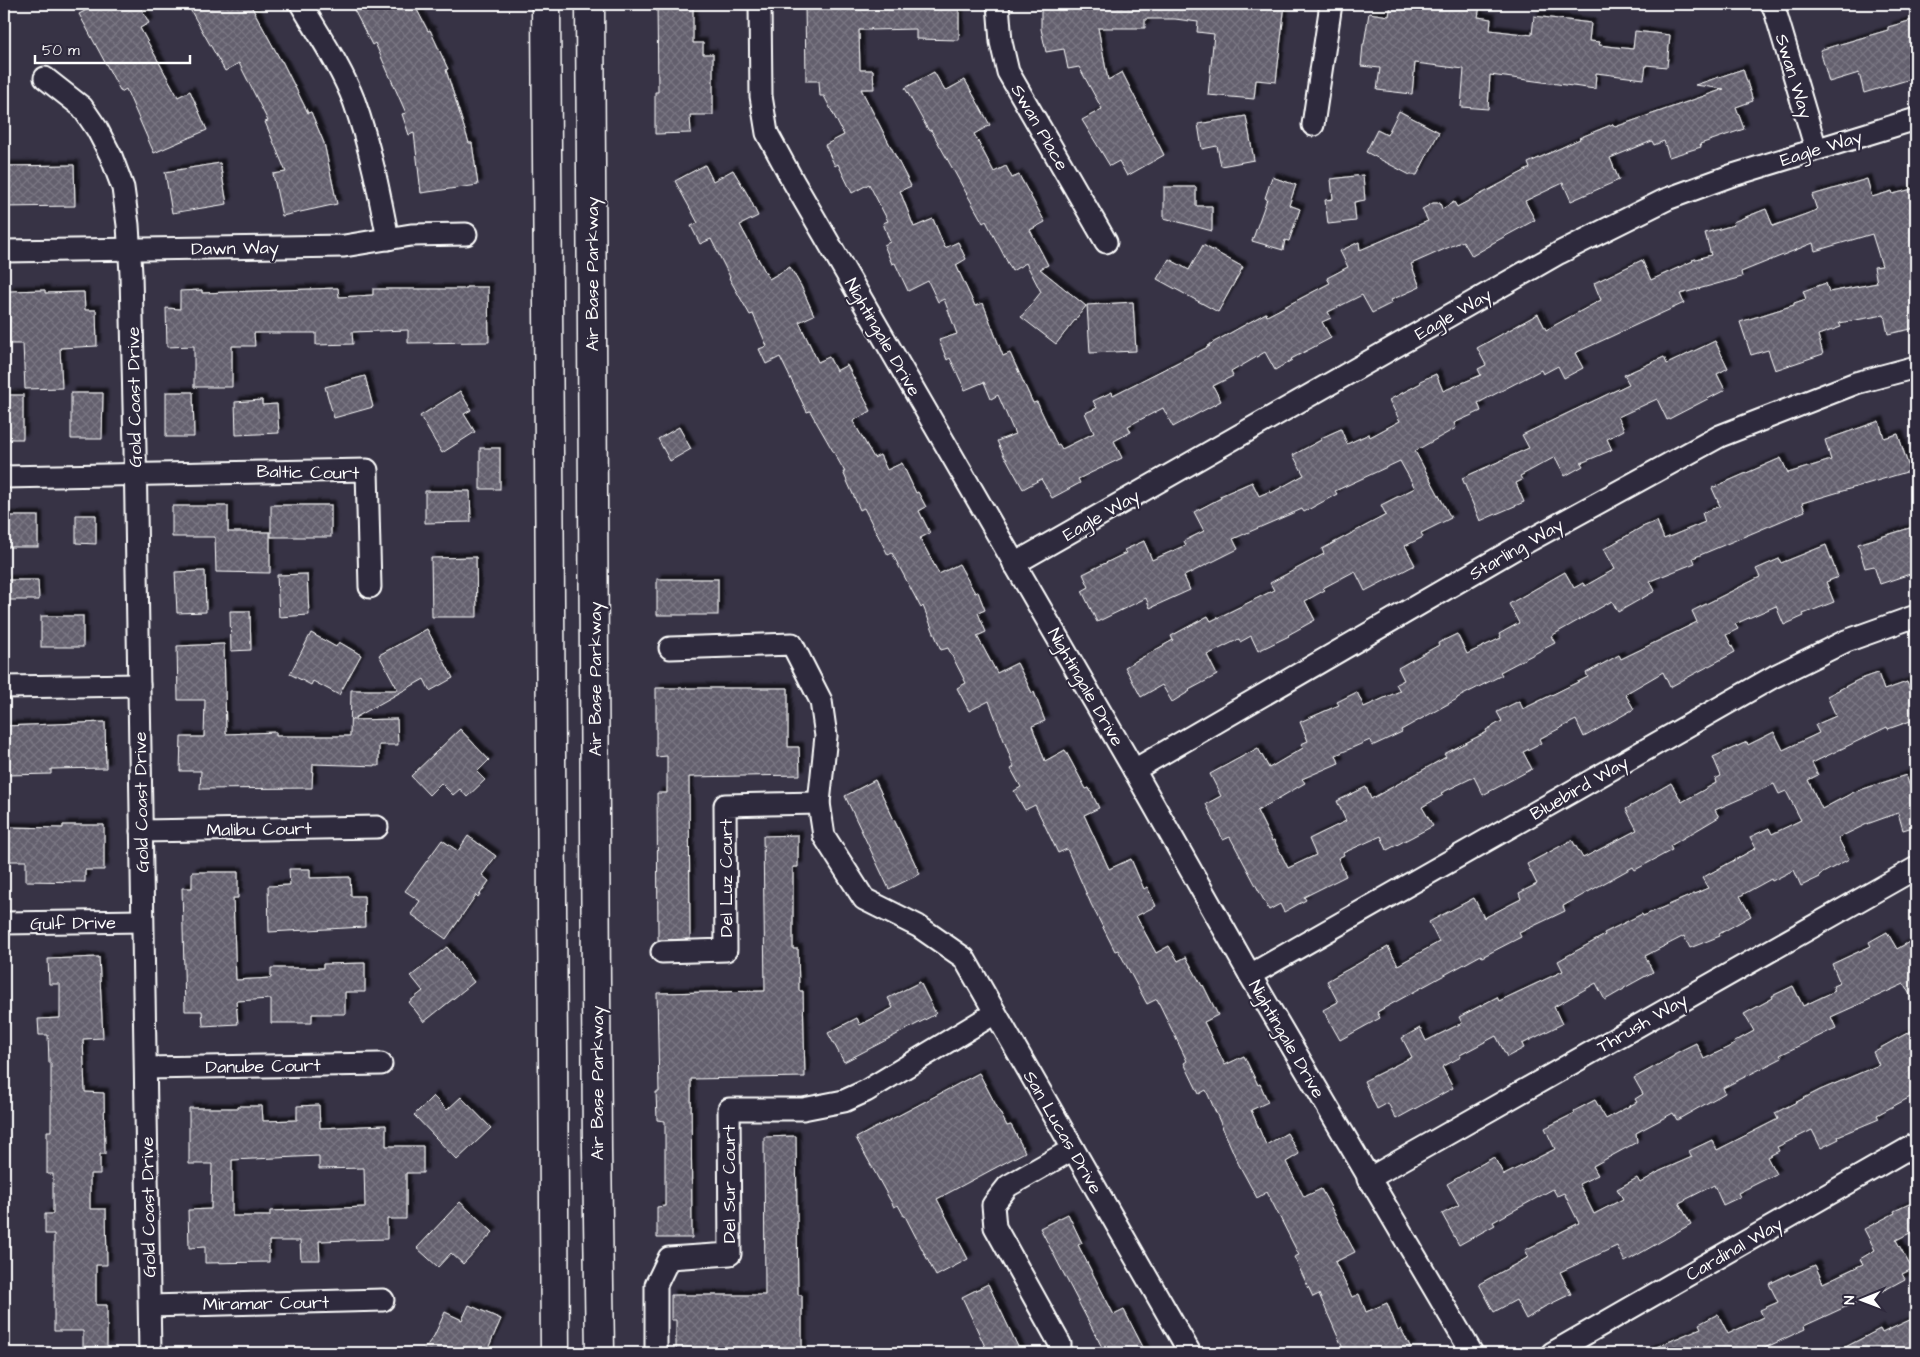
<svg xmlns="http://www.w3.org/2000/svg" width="1920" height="1357" viewBox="0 0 1920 1357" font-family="'Architects Daughter',sans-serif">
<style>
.building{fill:url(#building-cross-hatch);stroke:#fff;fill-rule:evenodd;filter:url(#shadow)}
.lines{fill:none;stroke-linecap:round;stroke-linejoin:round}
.minor-casing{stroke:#fff;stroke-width:25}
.major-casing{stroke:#fff;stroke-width:31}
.minor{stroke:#2f2a3d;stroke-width:21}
.major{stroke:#2f2a3d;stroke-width:28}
.labels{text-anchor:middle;stroke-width:4.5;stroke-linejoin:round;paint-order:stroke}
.street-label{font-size:18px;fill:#fff;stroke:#2f2a3d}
</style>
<defs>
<pattern id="building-cross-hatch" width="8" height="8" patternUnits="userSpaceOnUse" patternTransform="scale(1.25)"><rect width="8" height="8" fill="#635f6d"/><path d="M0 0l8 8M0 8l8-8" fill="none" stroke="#7a7783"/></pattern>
<filter id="shadow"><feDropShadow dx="4.5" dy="-4.5" stdDeviation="1" flood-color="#0009"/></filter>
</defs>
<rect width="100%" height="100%" fill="#373345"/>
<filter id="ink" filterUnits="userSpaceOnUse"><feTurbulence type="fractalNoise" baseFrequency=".02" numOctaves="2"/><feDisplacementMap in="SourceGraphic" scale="10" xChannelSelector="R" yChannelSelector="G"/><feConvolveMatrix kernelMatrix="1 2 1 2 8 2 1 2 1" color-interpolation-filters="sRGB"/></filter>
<g filter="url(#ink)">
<g class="building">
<path d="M98 4H139L149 23 140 28 178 97 190 91 207 130 154 153 126 89 121 92 79 14Z"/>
<path d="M187 4H250L281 61H282L308 113 311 112 324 143 337 204 282 216 273 174 286 172 265 122 268 121 239 63 225 71Z"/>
<path d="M351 4H414L428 31 430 30 448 69 446 70 469 143H472L478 185 421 193 414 133 409 135 402 114 406 113 375 43 372 45Z"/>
<path d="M657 4H693V43H703V54H713V115H690L691 133 655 134V92H658Z"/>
<path d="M805 4H959V40L916 39V29L872 30 871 28V30H859L860 70H873L874 89H861L911 186 900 191 914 227 933 219 945 248 958 242 966 259 956 265 975 306 983 303 1003 356 1010 353 1033 403 1037 402 1057 445 1059 444 1062 449 1094 433 1085 413 1097 408 1093 401 1112 392 1113 395 1210 346H1207L1266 313 1267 316 1330 283 1327 278 1348 267 1340 251 1359 242 1360 250 1428 221 1422 209 1433 203H1440L1442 209 1454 202 1457 207 1530 168 1528 163 1580 139 1579 138 1613 124 1615 127 1724 89 1695 85 1743 69 1753 101 1736 107 1744 129 1700 144 1701 147 1669 157 1664 141 1654 145 1652 141 1610 158 1619 180 1571 201 1563 183 1525 201 1535 220 1491 244V245L1472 256 1463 241 1411 264 1420 287 1391 300 1392 303 1372 313 1362 295 1328 312 1331 318 1322 322 1331 338 1291 359 1292 360 1275 370 1265 352 1231 372 1233 376 1213 386 1221 401 1173 427 1163 408 1128 426 1131 432 1114 441 1122 458 1078 479 1080 483 1052 498 1041 479 1023 489 1006 458H1005L997 441 1015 434 998 395 991 399 984 382 965 390 950 358 947 360 939 340 957 334 944 299 938 302 928 281 908 291 895 263 892 264 884 245 890 242 883 223 888 221 869 184 852 193 838 164 835 166 825 145 844 135 824 96H820L819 81H806Z"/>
<path d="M1041 4H1285L1276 82 1256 80 1254 99 1208 95 1214 34 1197 32 1198 22 1175 19H1145V28H1098L1108 80 1122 72 1164 155 1127 176 1119 161 1110 166 1082 120 1102 109 1079 67 1068 69 1064 49 1046 52 1041 29Z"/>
<path d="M1391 4H1463L1480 6 1478 17 1491 19 1490 30 1532 35 1534 16 1591 23 1589 41 1600 42 1599 45 1633 49 1635 31 1670 35 1667 67 1646 65 1644 79 1596 73 1595 89 1490 75 1488 109 1461 107 1464 69 1415 63 1412 94 1377 90 1380 68 1361 66 1363 44H1364L1369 13 1389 16Z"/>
<path d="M1916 19V58L1909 60 1914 78 1864 93 1859 73 1829 82 1820 50 1888 30V27Z"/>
<path d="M934 72 945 91 965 80 990 125 974 134 994 172 1006 166 1012 178 1019 175 1045 222 1030 230 1048 265 1040 269 1086 306 1056 344 1021 317 1041 292 1028 267 1026 263 1012 271 986 221 983 223 931 130 929 131 926 126 905 88Z"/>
<path d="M1399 111 1439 132 1417 175H1410L1366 152 1377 130 1387 135Z"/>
<path d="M1246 116 1254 160 1221 166 1217 146 1202 149 1198 124Z"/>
<path d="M220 163 227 204 172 213 165 172Z"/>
<path d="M74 165 75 206 4 207V166Z"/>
<path d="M705 165 713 181 733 170 749 197 758 216 740 225 769 279 790 267 801 286 814 315 799 322 818 362 829 357 836 371 847 365 871 411 853 421 874 458 880 455 887 470 902 463 916 493 918 492 926 507 919 511 930 533 920 538 939 574 959 564 975 593 978 592 985 610 978 613 986 632 977 636 997 673 1017 663 1032 693 1034 692 1045 721 1032 726 1045 761 1065 750 1086 789 1089 788 1099 808 1084 815 1109 869 1131 859 1144 889 1147 887 1156 906 1136 916 1156 953 1169 946 1178 961 1186 957 1202 986 1203 985 1218 1015 1204 1022 1225 1065 1244 1056 1258 1085 1260 1084 1268 1102 1251 1110 1266 1145 1287 1133 1299 1154 1286 1162 1304 1197 1321 1189 1355 1252 1335 1262 1352 1297 1359 1294 1366 1312 1387 1303 1398 1331 1401 1329 1411 1348 1400 1353H1345L1319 1294 1313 1297 1294 1257 1299 1255 1267 1192 1257 1198 1238 1163 1206 1090 1199 1094 1184 1063 1187 1061 1157 999 1147 1004 1118 950 1115 951 1091 904 1067 849 1058 853 1035 805 1025 810 1014 791 1021 787 1011 769 1014 767 989 701 969 711 957 688 966 683 948 648 941 650 923 606 921 608 892 553 888 555 864 508 860 510 843 472H845L810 411 807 412 780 357 766 364 759 349 767 346 753 314 750 315 729 278 730 277 711 239 700 244 691 226 698 223 675 181Z"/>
<path d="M1363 175 1365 200 1354 202 1356 221 1328 224 1325 200 1333 199 1331 179Z"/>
<path d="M1272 177 1296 185 1289 205 1300 209 1289 241 1285 240 1283 250 1252 241 1267 199 1265 198Z"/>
<path d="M1867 179 1872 197 1892 191 1893 194 1916 188V328L1888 334 1884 315 1839 323 1841 327 1818 335 1823 354 1775 370 1768 350 1751 355 1740 322 1794 305V303L1806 299 1803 291 1826 283 1829 292 1877 283 1874 267 1882 266 1872 234 1815 251 1813 243 1741 272 1742 277 1680 294 1684 303 1575 353 1583 368 1564 378 1558 366 1543 374 1541 370 1478 403 1481 411 1454 423 1456 428 1415 451 1451 518 1421 533 1423 537 1405 546 1415 565 1365 591 1355 571 1323 588 1325 590 1305 601 1315 620 1288 635 1289 636 1258 651 1251 636 1240 642 1239 639 1207 655 1217 675 1189 690 1190 691 1172 702 1162 685 1141 697 1125 667 1173 640 1171 636 1208 616 1211 621 1274 590 1270 583 1324 554 1322 549 1386 515 1381 505 1415 488 1400 461 1335 491 1337 494 1304 512 1302 509 1233 539 1238 549 1184 576 1190 590 1150 608 1146 598 1097 622 1082 591 1089 587 1083 574 1126 553 1124 550 1144 541 1152 560 1186 545 1184 541 1204 531 1194 512 1221 498 1220 496 1252 482 1259 496 1270 491 1271 493 1304 475 1293 455 1321 440V438L1341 429 1347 444 1369 434 1370 437 1400 421 1389 400 1421 383 1420 381 1436 374 1443 391 1481 375 1478 369 1486 365 1477 348 1538 314 1546 330 1601 300 1594 283 1642 260 1651 280 1693 261 1692 260 1711 255 1705 233 1734 225 1733 222 1766 209 1773 226 1817 210 1812 195Z"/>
<path d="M1164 187H1196V206H1212V231L1164 218Z"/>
<path d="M1203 245 1243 267 1218 312 1157 279 1169 259 1189 270Z"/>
<path d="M466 287H488L489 342 408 343V330L352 332 353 344 316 345V333H254L255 346H232V387H194V346L167 347 166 308 180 309V291L202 290V293L338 288 339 297 373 295V289H466Z"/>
<path d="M45 290V293L84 292 85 310H96L97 346 60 348 62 388 25 389 23 344H9V291Z"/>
<path d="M1133 302 1136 351 1090 353 1087 305Z"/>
<path d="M1715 341 1728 368 1717 374 1725 390 1667 420 1657 399 1618 417 1624 430 1607 439 1612 450 1581 463 1583 466 1565 476 1555 457 1520 476 1522 480 1516 483 1524 502 1480 521 1462 478 1529 448 1522 435 1629 384 1624 375 1664 357 1667 364Z"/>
<path d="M365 376 373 407 334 418 325 387Z"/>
<path d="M460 391 471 410 464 414 475 432 442 453 420 416Z"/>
<path d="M166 392H193L194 437H166Z"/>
<path d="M71 393H103L102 439H71Z"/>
<rect x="4" y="395" width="19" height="44"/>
<path d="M262 400V405L277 404 279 433 236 435 235 402Z"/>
<path d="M1879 421 1884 438 1898 434 1910 471 1802 503 1805 511 1693 558 1695 563 1650 581 1655 591 1618 612 1612 601 1551 636 1555 643 1500 672 1502 675 1457 698V699L1401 730 1402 732 1372 746 1370 740 1336 755 1339 763 1302 779 1305 783 1257 811 1272 841 1274 840 1288 868 1316 855 1309 839 1346 821 1337 801 1366 787 1371 799 1446 757 1444 754 1487 732 1486 730 1502 721 1497 712 1519 701 1523 709 1588 677 1586 673 1619 655 1621 659 1697 622 1692 611 1760 577 1756 569 1779 559 1781 563 1826 545 1838 577 1826 582 1834 602 1803 614 1804 616 1784 625 1776 606 1735 624 1738 629 1726 635 1735 652 1670 687 1663 672 1625 694 1634 709 1584 737 1576 720 1539 739 1541 743 1523 752 1532 769 1483 795 1474 777 1441 793 1443 795 1422 807 1433 826 1387 850 1381 836 1343 853 1344 855 1338 858 1346 876 1304 897 1306 900 1284 912 1280 904 1269 910 1230 837 1223 840 1206 804 1221 796 1210 774 1258 748 1269 768 1303 748 1301 744 1308 741 1300 722 1339 705 1337 702 1357 692 1364 707 1400 691 1396 684 1404 680 1398 668 1439 645 1438 643 1457 634 1467 654 1501 638 1499 634 1519 623 1509 604 1565 572 1574 588 1583 583 1585 586 1615 569 1604 549 1642 527 1657 521 1664 539 1705 522 1702 513 1720 506 1712 488 1781 458 1788 473 1831 460 1825 440Z"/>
<path d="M679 427 691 449 670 461 658 439Z"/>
<rect x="480" y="448" width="20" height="41"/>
<path d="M425 491H470L471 522 425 523Z"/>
<rect x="271" y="505" width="60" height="32"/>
<path d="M172 506H228V532H270V573L216 572 215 537H172Z"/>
<path d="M76 515H96V544L76 543Z"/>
<rect x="4" y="516" width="34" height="31"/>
<path d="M1916 526V572L1880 584 1874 566 1865 568 1858 544Z"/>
<path d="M476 557 477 617H432L431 558Z"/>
<path d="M205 571 206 612 177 613 175 572Z"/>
<path d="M307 574 309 615 279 617 277 575Z"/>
<rect x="657" y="579" width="61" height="36"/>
<path d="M4 580H38L39 600H4Z"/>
<path d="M230 611H250L251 650 231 651Z"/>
<rect x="41" y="616" width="42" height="31"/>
<path d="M427 629 453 678 430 691 424 679 351 720 397 719 398 745H379V766L313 764 312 788 200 789 201 771H180L181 737H204L205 700H178L177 646 224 644 226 734 276 732V736H350L351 690H398L379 655Z"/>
<path d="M311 633 336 647 339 642 361 655 339 695 313 681 311 685 290 674Z"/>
<path d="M1878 673 1884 690 1907 682 1916 708V719L1888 729 1887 727 1812 763 1818 775 1808 780 1822 809 1854 792 1906 775 1916 805V826L1903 830 1898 813 1867 824 1838 838 1849 859 1819 875 1820 877 1801 886 1794 870 1772 881 1771 879 1740 896 1751 916 1719 934 1720 936 1690 948 1684 936 1645 956 1653 972 1624 988V989L1605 1000 1596 983 1554 1007 1562 1024 1522 1044 1524 1048 1507 1057 1496 1036 1460 1055 1461 1057 1442 1067 1453 1088 1396 1119 1388 1103 1377 1109 1364 1081 1412 1057 1402 1038 1420 1028 1426 1041 1462 1023 1459 1017 1497 997 1499 1001 1563 971 1558 961 1605 935 1604 933 1642 914 1643 916 1708 888 1702 878 1756 848 1750 837 1769 828 1772 834 1801 820 1786 791 1779 794 1774 784 1715 810 1719 817 1670 846 1672 850 1635 870 1633 867 1563 906 1565 911 1519 933 1521 937 1482 957 1481 955 1377 1012 1380 1018 1340 1040 1323 1010 1338 1002 1327 981 1388 947 1398 965 1439 942 1429 922 1474 898 1484 918 1521 899 1519 893 1537 884 1527 864 1572 840 1583 858 1637 830 1626 809 1671 783 1682 802 1716 783 1715 779 1721 776 1713 757 1747 742 1748 745 1774 732 1783 750 1819 733 1815 725 1836 716 1827 696 1858 680Z"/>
<path d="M656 688H788V747H799L800 775 689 777 690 939 658 940 657 793H667V756L656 757Z"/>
<path d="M105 722 106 768 51 769V774L8 775V770H4V726Z"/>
<path d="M460 729 489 760 477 772 485 780 467 797 460 789 453 795 441 783 429 795 411 776Z"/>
<path d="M875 780 920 874 889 889 845 796Z"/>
<path d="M63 825H104V870H85V882L26 881V861H4V827L63 828Z"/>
<path d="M798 835V867H793V949H798L799 991H803L805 1077 691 1079 692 1238H657V1207L665 1206V1121L657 1120 656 1092H659L657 993 765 991 763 836Z"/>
<path d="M468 836 496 856 482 875 489 881 478 897 476 895 446 939 411 914 420 901 405 891 442 840 458 851Z"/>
<path d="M289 869H310V878L350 877 351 896H364L365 927 269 932 268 886 290 885Z"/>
<path d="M192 872H238V898H233L236 980 271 978V968H323V964L365 963V992H345V1014H312V1023H271V999L236 1001 238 1024 203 1026 202 1011H185L182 888H192Z"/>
<path d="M1887 932 1897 949 1916 938V1006L1904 984 1831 1017 1836 1028 1780 1055 1782 1058 1723 1088 1725 1093 1677 1120 1673 1113 1636 1133 1637 1142 1593 1166 1598 1175 1579 1184 1594 1214 1623 1199 1617 1189 1637 1178 1640 1183 1660 1171 1692 1157 1689 1151 1712 1140 1717 1150 1778 1119 1775 1113 1820 1090 1879 1065 1873 1052 1911 1031 1916 1041V1094L1877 1115 1879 1119 1838 1136 1839 1139 1821 1148 1812 1130 1777 1147 1779 1151 1767 1157 1776 1174 1738 1193 1740 1197 1723 1205 1714 1185 1679 1203 1691 1224 1625 1262 1617 1246 1560 1272 1571 1294 1544 1307 1526 1319 1516 1300 1494 1312 1479 1284 1529 1257 1525 1250 1579 1223 1564 1193 1557 1196 1553 1189 1493 1222 1495 1225 1459 1245 1442 1214 1459 1205 1447 1184 1494 1157 1504 1175 1555 1149 1545 1128 1575 1113 1574 1111 1595 1100 1606 1119 1637 1102 1635 1099 1643 1094 1634 1078 1674 1056V1054L1696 1043 1704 1059 1735 1044 1734 1042 1754 1031 1744 1014 1773 998 1772 996 1793 986 1803 1006 1835 991 1833 986 1840 983 1832 964 1871 946 1869 942Z"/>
<path d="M447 947 474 982 424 1022 409 1002 423 991 411 976Z"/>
<path d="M99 957 103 1038 83 1039 85 1092 104 1093 105 1154H100V1174H90V1209H106L107 1265H96V1305H107V1347H83V1331H54V1234H45V1214H53V1174H47V1131H51V1063H49L48 1035H39L38 1019 60 1018V984H49L48 959Z"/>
<path d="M920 982 936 1014 844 1062 828 1033 857 1018 860 1025 893 1008 888 998Z"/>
<path d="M979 1073 1007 1126 1011 1125 1025 1152 937 1199 968 1259 936 1276 905 1216H904L898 1205 894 1207 856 1138Z"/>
<path d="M433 1096 447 1110 461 1097 491 1128 457 1160 414 1115Z"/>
<path d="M319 1105 320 1128 386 1125V1146H423V1173H406V1219H387V1239L319 1241 320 1260H301L300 1241H269V1262L205 1263V1247L189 1248 188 1210 211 1209 212 1164H189V1108H239V1106H262L263 1121 297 1120V1106ZM319 1156V1169L364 1168 365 1207 270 1211V1216H232V1160Z"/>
<path d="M796 1136 798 1295H802V1353H676V1320H671V1295H765L764 1137Z"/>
<path d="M1916 1201V1230L1896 1240 1912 1269 1902 1274 1905 1279 1879 1293 1878 1292 1804 1326 1805 1329 1754 1353H1642L1701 1328 1699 1324 1718 1314 1728 1334 1763 1317 1760 1310 1778 1302 1769 1284 1789 1274 1790 1276 1815 1265 1823 1283 1863 1264 1860 1259 1875 1250 1864 1229 1895 1213 1894 1211Z"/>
<path d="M460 1202 493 1232 463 1264 451 1253 438 1267 417 1248Z"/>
<path d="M1068 1214 1082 1243 1078 1245 1114 1315 1124 1310 1146 1353H1105L1040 1228Z"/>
<path d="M988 1284 1021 1353H988L962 1297Z"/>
<path d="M469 1305 501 1319 486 1353H421L434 1336 445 1312 462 1320Z"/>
<path d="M1916 1317V1353H1834L1880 1329 1882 1333Z"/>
</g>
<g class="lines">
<defs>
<g id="minor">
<path d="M301 4C319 35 341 67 354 101 370 146 379 192 388 239"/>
<path d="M760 4 761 96 767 133 793 181 1134 770 1250 975 1472 1353"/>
<path d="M998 4 1001 42 1008 72 1106 242"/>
<path d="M1771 4H1773L1816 149"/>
<path d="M45 78 82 107 97 129 111 156 123 188 128 225 131 274 135 450 150 1353"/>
<path d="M1313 125 1331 4"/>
<path d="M4 251 344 246 411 235 466 234"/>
<path d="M4 477 367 470 370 587"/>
<path d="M1014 564 1559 253 1667 199 1730 176 1916 119"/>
<path d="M670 648 792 644 821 701 826 736 819 803 824 836 864 899 918 926 964 958 1190 1353"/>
<path d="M4 687 139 685"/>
<path d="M1134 770 1523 544 1720 436 1856 383 1916 367"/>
<path d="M141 831 377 827"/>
<path d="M4 923 142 921"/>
<path d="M662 952 726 950 725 805 819 803"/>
<path d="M1250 975 1775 676 1846 641 1916 616"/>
<path d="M146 1068 381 1064"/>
<path d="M1368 1179 1916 868"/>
<path d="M150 1306 383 1300"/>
<path d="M1060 1344 995 1227 993 1205 1008 1186 1073 1149"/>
<path d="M656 1353V1285L669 1258 730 1254 729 1109H803L844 1101 866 1091 995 1013"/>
<path d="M1552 1353 1916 1144"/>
</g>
<g id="major">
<path d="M546 4 555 1353"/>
<path d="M590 4 597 1150 600 1353"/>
</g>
</defs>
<use href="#minor" class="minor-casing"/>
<use href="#major" class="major-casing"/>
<use href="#minor" class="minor"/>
<use href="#major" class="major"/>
</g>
</g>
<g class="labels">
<g class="street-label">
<text transform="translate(1794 76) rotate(73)" y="6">Swan Way</text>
<text transform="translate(1040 127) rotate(60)" y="6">Swan Place</text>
<text transform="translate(1821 148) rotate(-17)" y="6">Eagle Way</text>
<text transform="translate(235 248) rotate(-1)" y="6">Dawn Way</text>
<text transform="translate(592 274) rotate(-90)" y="6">Air Base Parkway</text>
<text transform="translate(1453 314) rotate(-30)" y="6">Eagle Way</text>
<text transform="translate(883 337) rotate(60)" y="6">Nightingale Drive</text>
<text transform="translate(134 397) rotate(-91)" y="6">Gold Coast Drive</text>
<text transform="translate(308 472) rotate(1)" y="6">Baltic Court</text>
<text transform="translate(1101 515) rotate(-30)" y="6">Eagle Way</text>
<text transform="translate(1516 549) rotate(-30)" y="6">Starling Way</text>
<text transform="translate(595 679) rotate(-90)" y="6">Air Base Parkway</text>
<text transform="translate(1086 687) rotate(60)" y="6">Nightingale Drive</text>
<text transform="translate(1579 788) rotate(-30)" y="6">Bluebird Way</text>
<text transform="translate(141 802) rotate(-91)" y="6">Gold Coast Drive</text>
<text transform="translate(259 829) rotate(-1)" y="6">Malibu Court</text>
<text transform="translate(726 878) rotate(-90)" y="6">Del Luz Court</text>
<text transform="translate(73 923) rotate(-1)" y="6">Gulf Drive</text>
<text transform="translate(1642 1023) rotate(-30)" y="6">Thrush Way</text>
<text transform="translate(1287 1039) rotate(60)" y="6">Nightingale Drive</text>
<text transform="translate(263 1066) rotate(-1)" y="6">Danube Court</text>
<text transform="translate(597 1083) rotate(-90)" y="6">Air Base Parkway</text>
<text transform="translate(1063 1132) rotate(60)" y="6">San Lucas Drive</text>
<text transform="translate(729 1184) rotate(-90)" y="6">Del Sur Court</text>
<text transform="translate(148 1207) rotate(-91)" y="6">Gold Coast Drive</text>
<text transform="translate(1734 1249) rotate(-30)" y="6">Cardinal Way</text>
<text transform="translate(266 1303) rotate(-1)" y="6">Miramar Court</text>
</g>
</g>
<rect width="1920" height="1357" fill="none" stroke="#2f2a3d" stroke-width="20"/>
<rect x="10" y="10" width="1900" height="1337" fill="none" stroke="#fff" stroke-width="2" filter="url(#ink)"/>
<g transform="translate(1862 1300) rotate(269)" stroke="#2f2a3d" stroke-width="4" paint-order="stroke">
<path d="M0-4L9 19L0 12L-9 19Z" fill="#ffffff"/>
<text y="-8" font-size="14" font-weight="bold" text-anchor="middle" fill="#ffffff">N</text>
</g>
<path d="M35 55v8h155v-8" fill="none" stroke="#ffffff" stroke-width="2.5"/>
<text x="42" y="55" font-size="15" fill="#ffffff" stroke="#2f2a3d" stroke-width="4" paint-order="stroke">50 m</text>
</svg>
